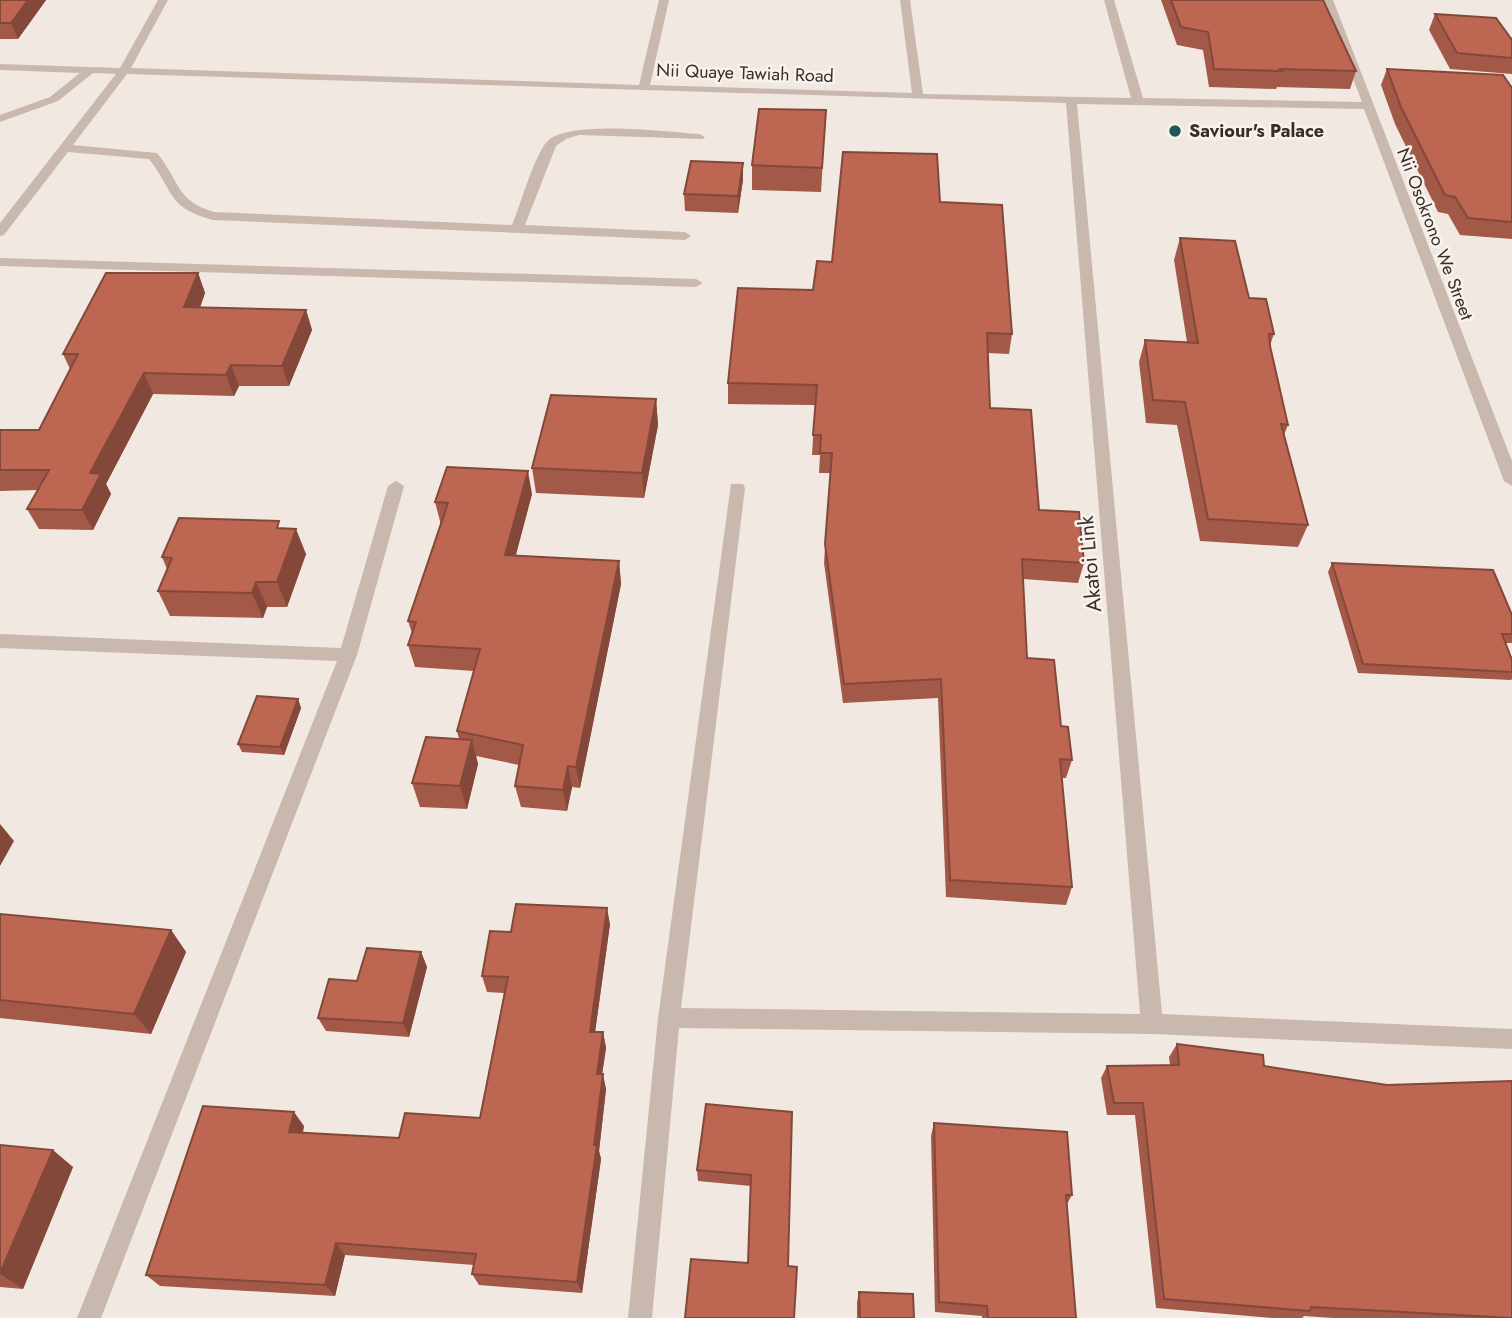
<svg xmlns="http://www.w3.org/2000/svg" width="1512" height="1318" viewBox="0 0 1512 1318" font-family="Jost,sans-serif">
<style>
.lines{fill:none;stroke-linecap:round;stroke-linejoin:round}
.minor{fill:#c9b8ad;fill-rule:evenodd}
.wall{fill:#a35947}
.shaded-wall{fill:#84483a}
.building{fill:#bd6753;stroke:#84483a;stroke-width:2}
.poi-dot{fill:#235657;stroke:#f9f3ed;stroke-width:2.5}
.labels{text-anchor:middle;stroke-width:5;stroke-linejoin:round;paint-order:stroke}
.far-street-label{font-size:18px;fill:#382e2b;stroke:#f9f3ed}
.far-poi-label{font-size:18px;font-weight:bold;fill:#382e2b;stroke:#f9f3ed;text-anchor:start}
.street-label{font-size:21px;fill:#382e2b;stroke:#f9f3ed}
</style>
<rect width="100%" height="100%" fill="#f1e9e1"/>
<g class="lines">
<g class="minor">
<path d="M158 0H168L131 68 639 85 659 0H669L650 85 912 93 900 0H910L923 94 1131 98 1104 0H1114L1143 98 1362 102 1323 0H1333L1512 461V486L1504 481 1364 109 1077 104 1162 1014 1512 1029V1049L1152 1034 679 1028 652 1318H628L658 1018 731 484H743L745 488 681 1008 1140 1014 1066 103 127 74 73 145 157 153C180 181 176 201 214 212L512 225C522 201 531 165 545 144 562 118 668 132 699 134L705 137 703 139 579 135 566 139 556 146 525 225 685 232 691 236 685 240 213 220C166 207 175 192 149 159L68 152 4 235 0 236V223L116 74 93 73 58 101 0 122V115L50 97 80 73 0 70V64L120 68Z"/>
<path d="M0 258 696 279 703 283 696 287 0 266Z"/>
<path d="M396 481 404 486 357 655 101 1318H77L337 661 0 648V634L341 648 388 486Z"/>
</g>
</g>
<g class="wall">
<path d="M0 0H46L18 39H0Z"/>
<path d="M1161 0H1323L1356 71 1350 89 1277 87 1276 89 1209 87 1203 50 1177 45Z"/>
<path d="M1435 14 1512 40V74L1450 69 1429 30Z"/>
<path d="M1387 69 1512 88V239L1460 235 1448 214 1438 212 1395 124 1381 85Z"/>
<path d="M826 110 821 192 752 190V165Z"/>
<path d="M743 163V180L738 213 685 211 684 194Z"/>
<path d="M940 202 1012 334 1009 354 988 353 990 408 1039 510 1084 563 1078 583 1023 579 1027 658 1061 726 1072 760 1066 778H1062L1072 887 1066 905 946 897 938 698 843 703 824 563 830 473H819L820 455H812L815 405 728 404V383L813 290 832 262Z"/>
<path d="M1180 238 1249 298 1274 334 1270 345 1288 425 1284 435 1308 525 1298 547 1200 541 1177 425 1146 423 1139 362 1145 340 1187 342 1174 260Z"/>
<path d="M198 273 205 293 200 308 306 310 312 330 289 386H239L234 396 153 394 106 484 111 494 93 530 39 529 27 509 38 490 0 491V430H39L70 369 63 354Z"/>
<path d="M656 399 658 425 644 498 536 493 532 468Z"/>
<path d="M532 494 515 556 619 561 621 584 580 788 572 787 567 811 521 807 515 786 519 765 476 756 478 764 467 809 420 807 412 783 459 739 457 731 474 671 415 667 408 645 412 633 408 621 441 525 435 502Z"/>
<path d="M282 529 306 554 287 607H267L263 618 170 616 158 591 167 569 162 557Z"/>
<path d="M1332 563 1512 615V643H1505L1512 672V679L1511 680 1358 673 1328 572Z"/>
<path d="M298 699 301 708 284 755 242 752 238 744Z"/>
<path d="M0 914 171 930 186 952 151 1034 0 1018Z"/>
<path d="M610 924 595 1032H603L606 1048 602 1074 606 1089 599 1151 601 1159 582 1293 479 1285 472 1274 474 1265 345 1255 335 1296 160 1286 146 1275 304 1126 303 1133 399 1138 480 1118 504 993 487 992 482 976 511 932Z"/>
<path d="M421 952 427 967 409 1037 326 1031 318 1018 357 981Z"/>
<path d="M1177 1044 1264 1066 1512 1318H1333L1304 1316 1302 1318H1272L1156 1308 1135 1115H1107L1101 1078 1107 1066 1170 1065 1169 1057Z"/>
<path d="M792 1112 788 1266 748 1263 751 1186 698 1181 697 1170Z"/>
<path d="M934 1123 1072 1195 1067 1204 1076 1318H982V1316L935 1312 931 1136Z"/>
<path d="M0 1145 73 1167 23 1289 0 1287Z"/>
<path d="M859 1292 914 1318H857V1302Z"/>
</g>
<g class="shaded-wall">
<path d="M28 0H46L18 39 11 23Z"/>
<path d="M743 163V180L738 213V196Z"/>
<path d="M198 273 205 293 192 328 184 307Z"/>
<path d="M306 310 312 330 289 386 282 366Z"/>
<path d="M231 365 239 386 234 396 226 375Z"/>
<path d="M144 373 153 394 106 484 111 494 93 530 82 510 90 473Z"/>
<path d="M656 399 658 425 644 498 642 473Z"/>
<path d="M528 471 532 494 510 578 505 555Z"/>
<path d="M296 529 306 554 287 607 277 582Z"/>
<path d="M619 561 621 584 580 788 576 767Z"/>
<path d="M256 582 267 607 263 618 252 593Z"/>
<path d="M298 699 301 708 284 755 280 747Z"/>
<path d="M472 740 478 764 467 809 460 786Z"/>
<path d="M568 766 572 787 567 811 563 790Z"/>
<path d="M0 824 14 841 0 866Z"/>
<path d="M607 908 610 924 593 1047 590 1032Z"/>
<path d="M171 930 186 952 151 1034 134 1014Z"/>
<path d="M421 952 427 967 409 1037 403 1023Z"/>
<path d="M603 1032 606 1048 600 1088 597 1074Z"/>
<path d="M603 1074 606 1089 599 1151 601 1159 582 1293 577 1282Z"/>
<path d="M294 1112 304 1126 299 1146 289 1132Z"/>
<path d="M53 1150 73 1167 23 1289 0 1274Z"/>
<path d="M336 1243 345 1255 335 1296 325 1285Z"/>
</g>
<g class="building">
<path d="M0 0H28L11 23H0Z"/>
<path d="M1171 0H1323L1356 71 1280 69 1282 71 1214 69 1208 32 1181 27Z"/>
<path d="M1435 14 1496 18 1512 40V58L1457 53Z"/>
<path d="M1387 69 1503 75 1512 88V222L1468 218 1455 197 1445 195 1401 107Z"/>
<path d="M759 109 826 110 822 168 752 165Z"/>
<path d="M843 152 937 154 940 202 1002 205 1012 334 987 333 990 408 1031 410 1039 510 1079 512 1084 563 1022 559 1027 658 1054 660 1061 726 1068 727 1072 760 1060 759 1072 887 950 880 941 679 844 684 825 544 832 453H820L821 435H813L817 385 728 383 738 288 813 290 817 261 832 262Z"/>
<path d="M691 161 743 163 738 196 684 194Z"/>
<path d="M1180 238 1235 241 1249 298 1266 299 1274 334H1269L1270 346 1288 425 1281 424 1308 525 1208 519 1185 402 1153 400 1145 340 1198 343Z"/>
<path d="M106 273H198L184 307 306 310 282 366 231 365 226 375 144 373 90 473 101 474 82 510 27 509 49 470H0V430H39L78 354H63Z"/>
<path d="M551 395 656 399 642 473 532 468Z"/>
<path d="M447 467 528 471 505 555 619 561 576 767 568 766 563 790 515 786 523 745 457 731 480 649 408 645 416 622 408 621 448 503 435 502Z"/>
<path d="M179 518 279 521 277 528 296 529 277 582H256L252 593 158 591 172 558 162 557Z"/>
<path d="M1332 563 1493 570 1512 615V634H1502L1512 660V672L1363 664Z"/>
<path d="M257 696 298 699 280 747 238 744Z"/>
<path d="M426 737 472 740 460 786 412 783Z"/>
<path d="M516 904 607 908 590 1032H603L597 1074H603L594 1145H597L577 1282 472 1274 476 1254 336 1243 325 1285 146 1275 203 1106 294 1112 289 1132 399 1138 405 1113 480 1118 508 977 482 976 490 931 511 932Z"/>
<path d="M0 914 171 930 134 1014 0 1000Z"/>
<path d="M367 948 421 952 403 1023 318 1018 329 979 357 981Z"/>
<path d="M1177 1044 1263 1055 1264 1066 1387 1085 1512 1081V1318L1311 1307 1310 1311 1164 1299 1143 1103H1114L1107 1066 1179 1065Z"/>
<path d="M706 1104 792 1112 788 1266 797 1267 794 1318H685L691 1259 748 1263 751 1175 697 1170Z"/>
<path d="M934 1123 1067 1132 1072 1195H1066L1076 1318H988L987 1306 939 1302Z"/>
<path d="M0 1145 53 1150 0 1273Z"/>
<path d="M859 1292 913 1294 914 1318H860Z"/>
</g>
<circle class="poi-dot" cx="1175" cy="131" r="7"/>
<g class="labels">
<g class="far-street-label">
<text transform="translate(745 73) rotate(2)" y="6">Nii Quaye Tawiah Road</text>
<text transform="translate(1435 234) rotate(69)" y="6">Nii Osokrono We Street</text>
</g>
<g class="far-poi-label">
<text x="1189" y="137">Saviour's Palace</text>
</g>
<g class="street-label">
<text transform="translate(1090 564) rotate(-95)" y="7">Akatoi Link</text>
</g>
</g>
</svg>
